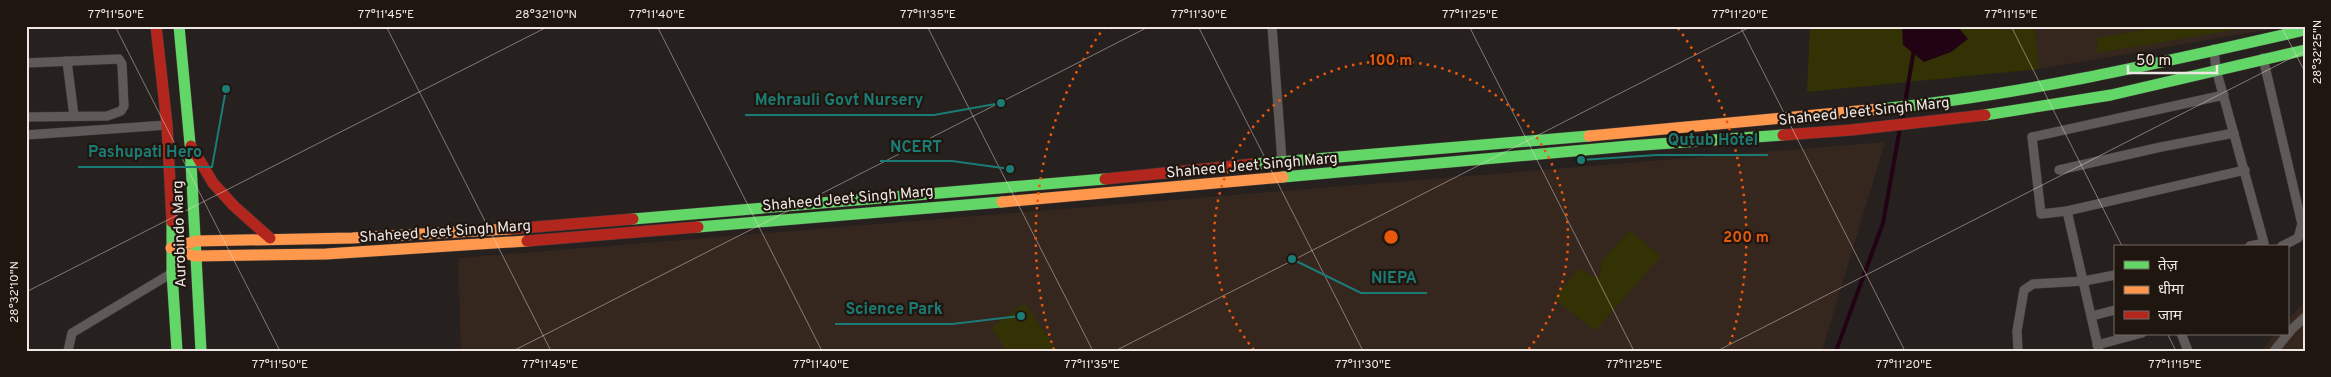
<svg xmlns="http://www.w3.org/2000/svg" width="2331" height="377" viewBox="0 0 2331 377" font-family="Overpass,'Noto Sans Devanagari',sans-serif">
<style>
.built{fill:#35261e}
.green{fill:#333205}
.water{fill:#210314}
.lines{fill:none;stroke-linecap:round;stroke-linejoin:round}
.stream{stroke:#210314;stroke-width:4}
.street-casing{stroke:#403a38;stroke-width:10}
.fast-casing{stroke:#403a38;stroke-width:12}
.slow-casing{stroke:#403a38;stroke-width:12}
.jam-casing{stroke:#403a38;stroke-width:12}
.street{stroke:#5f5a58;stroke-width:9}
.fast{stroke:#63d668;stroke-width:11}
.slow{stroke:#ff974d;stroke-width:11}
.jam{stroke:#b3261e;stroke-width:11}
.ticks{fill:none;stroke:#efe7e3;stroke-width:1;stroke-opacity:0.45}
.ring{fill:none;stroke:#e8590c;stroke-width:2.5;stroke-dasharray:2.5 5}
.labels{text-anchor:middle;stroke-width:4.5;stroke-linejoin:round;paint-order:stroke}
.street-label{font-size:15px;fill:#efe7e3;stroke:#201610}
.centre{fill:#e8590c;stroke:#201610;stroke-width:2.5}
.ring-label{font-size:15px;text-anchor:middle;font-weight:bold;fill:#e8590c;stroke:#201610;stroke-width:4.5;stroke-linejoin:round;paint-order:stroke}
.leader{fill:none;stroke:#1a7c74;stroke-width:2}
.callout-dot{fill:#1a7c74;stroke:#201610;stroke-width:2}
.callout-label{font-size:16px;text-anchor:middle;font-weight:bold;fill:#1a7c74;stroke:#201610;stroke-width:4.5;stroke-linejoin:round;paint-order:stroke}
.neatline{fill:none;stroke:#efe7e3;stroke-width:2}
.ticks-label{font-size:12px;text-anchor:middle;fill:#efe7e3}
</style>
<rect width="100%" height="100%" fill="#26201e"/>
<g class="built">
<path d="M2035 26H2289L2038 69Z"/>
<path d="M1885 142 1822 351H461L458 258Z"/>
<path d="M2305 301V351H2261L2276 333H2287V321Z"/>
</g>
<g class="green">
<path d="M1810 26H2035L2038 69 1807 92Z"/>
<path d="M2165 26H2257L2097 53V38Z"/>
<path d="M1630 231 1661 256 1595 331 1554 298 1580 268 1598 279 1603 259Z"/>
<path d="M1025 303 1057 351H1007L991 328Z"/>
</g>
<path class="water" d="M1902 26H1957L1968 39 1951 52 1924 62 1903 45Z"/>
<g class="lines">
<g class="stream">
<path d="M1902 121 1914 49"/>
<path d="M1836 351 1883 223 1900 128"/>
</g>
<defs>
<g id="street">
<path d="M1272 26 1282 161"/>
<path d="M2214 49 2216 69 2264 243 2250 246"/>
<path d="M2263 58 2302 224 2298 238 2282 246"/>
<path d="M67 61 74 116"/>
<path d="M26 63 119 59 122 64 124 106 121 111 107 116 26 117"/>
<path d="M2224 95 2032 137 2041 214 2067 211 2245 170"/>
<path d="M26 135 167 125"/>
<path d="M2059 170 2161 147 2234 133"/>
<path d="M2067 211 2099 351"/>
<path d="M2092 316 2115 310"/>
<path d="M2181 333 2188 351"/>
<path d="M2097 345 2142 333"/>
<path d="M68 351 72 333 172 273"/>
<path d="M2018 351 2017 331 2024 290 2033 284 2084 281 2115 275"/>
<path d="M2274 351 2292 329 2305 317"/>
</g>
<g id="fast">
<path d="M179 26 190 144 201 351"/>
<path d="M1879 109C2023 95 2164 62 2305 30"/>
<path d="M1985 115 2111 95 2305 50"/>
<path d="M1254 164 1589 136"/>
<path d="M1283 177 1629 146 1783 135"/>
<path d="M633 219 1105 179"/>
<path d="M172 222V273L177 351"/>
<path d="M698 227 1002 202"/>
</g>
<g id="slow">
<path d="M1589 136 1879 109"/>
<path d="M1002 202 1283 177"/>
<path d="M171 248 196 241 352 238 510 229"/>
<path d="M188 254 195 256 326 254 527 241"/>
</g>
<g id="jam">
<path d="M156 26 167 125 172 222"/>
<path d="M1783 135 1851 130 1985 115"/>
<path d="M191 146 213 183 234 206 270 238"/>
<path d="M1105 179 1254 164"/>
<path d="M510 229 633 219"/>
<path d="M527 241 698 227"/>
</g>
</defs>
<use href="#street" class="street-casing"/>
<use href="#fast" class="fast-casing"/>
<use href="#slow" class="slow-casing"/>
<use href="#jam" class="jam-casing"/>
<use href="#street" class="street"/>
<use href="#fast" class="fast"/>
<use href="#slow" class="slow"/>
<use href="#jam" class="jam"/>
</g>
<path class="ticks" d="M115 26 280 351M386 26 551 351M657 26 822 351M927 26 1093 351M1198 26 1363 351M1469 26 1634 351M1740 26 1905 351M2011 26 2122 246M2281 26 2305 72M26 292 549 26M2167 333 2176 351M513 351 1150 26M1115 351 1752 26M1717 351 2305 51"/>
<g class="ring">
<path d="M1254 350A177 177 0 1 1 1528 350"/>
<path d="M1054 350A355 355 0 0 1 1104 28M1678 28A355 355 0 0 1 1728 350"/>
</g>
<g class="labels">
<g class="street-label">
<text transform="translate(1864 111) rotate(-6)" y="5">Shaheed Jeet Singh Marg</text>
<text transform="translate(1252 165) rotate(-5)" y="5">Shaheed Jeet Singh Marg</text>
<text transform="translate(848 198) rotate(-5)" y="5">Shaheed Jeet Singh Marg</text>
<text transform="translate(445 231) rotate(-4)" y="5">Shaheed Jeet Singh Marg</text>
<text transform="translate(179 234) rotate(-92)" y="5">Aurobindo Marg</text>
</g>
</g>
<circle cx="1391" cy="237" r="8" class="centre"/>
<g class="ring-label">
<text x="1391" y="65">100 m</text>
<text x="1746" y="242">200 m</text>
</g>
<path class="leader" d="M1001 103L934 115H745M1581 160L1657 155H1768M1010 169L952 161H880M226 89L212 167H78M1292 259L1361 293H1427M1021 316L952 324H835"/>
<g class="callout-dot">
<circle cx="1001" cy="103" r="5"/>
<circle cx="1581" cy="160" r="5"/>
<circle cx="1010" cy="169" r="5"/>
<circle cx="226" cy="89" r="5"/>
<circle cx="1292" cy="259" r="5"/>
<circle cx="1021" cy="316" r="5"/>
</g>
<g class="callout-label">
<text x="839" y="105">Mehrauli Govt Nursery</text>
<text x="1713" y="145">Qutub Hotel</text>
<text x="916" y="152">NCERT</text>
<text x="145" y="157">Pashupati Hero</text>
<text x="1394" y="283">NIEPA</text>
<text x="894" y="314">Science Park</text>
</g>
<rect width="2331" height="377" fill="none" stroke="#201610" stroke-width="55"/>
<rect x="2114" y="245" width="175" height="90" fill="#201610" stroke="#736a64"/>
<rect x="2124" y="261" width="25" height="8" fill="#63d668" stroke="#736a64"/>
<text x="2158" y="270" font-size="15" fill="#efe7e3">तेज़</text>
<rect x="2124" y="286" width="25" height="8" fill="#ff974d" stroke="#736a64"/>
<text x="2158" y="294" font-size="15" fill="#efe7e3">धीमा</text>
<rect x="2124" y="311" width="25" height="8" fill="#b3261e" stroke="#736a64"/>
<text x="2158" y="320" font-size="15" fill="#efe7e3">जाम</text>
<path d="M2128 65v8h89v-8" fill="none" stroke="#efe7e3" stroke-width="2.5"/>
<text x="2136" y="65" font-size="15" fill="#efe7e3" stroke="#201610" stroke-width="4" paint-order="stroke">50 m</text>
<rect x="28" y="28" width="2276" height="322" class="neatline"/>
<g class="ticks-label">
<text x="116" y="18">77°11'50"E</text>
<text x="386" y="18">77°11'45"E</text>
<text x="546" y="18">28°32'10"N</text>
<text x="657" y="18">77°11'40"E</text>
<text x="928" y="18">77°11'35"E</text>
<text x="1199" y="18">77°11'30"E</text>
<text x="1470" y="18">77°11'25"E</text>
<text x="1740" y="18">77°11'20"E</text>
<text x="2011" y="18">77°11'15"E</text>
<text transform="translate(2317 52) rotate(-90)" y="4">28°32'25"N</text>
<text transform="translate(14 292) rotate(-90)" y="4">28°32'10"N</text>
<text x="280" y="368">77°11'50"E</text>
<text x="550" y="368">77°11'45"E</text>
<text x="821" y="368">77°11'40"E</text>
<text x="1092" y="368">77°11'35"E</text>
<text x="1363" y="368">77°11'30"E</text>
<text x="1634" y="368">77°11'25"E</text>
<text x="1904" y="368">77°11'20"E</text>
<text x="2175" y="368">77°11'15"E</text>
</g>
</svg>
